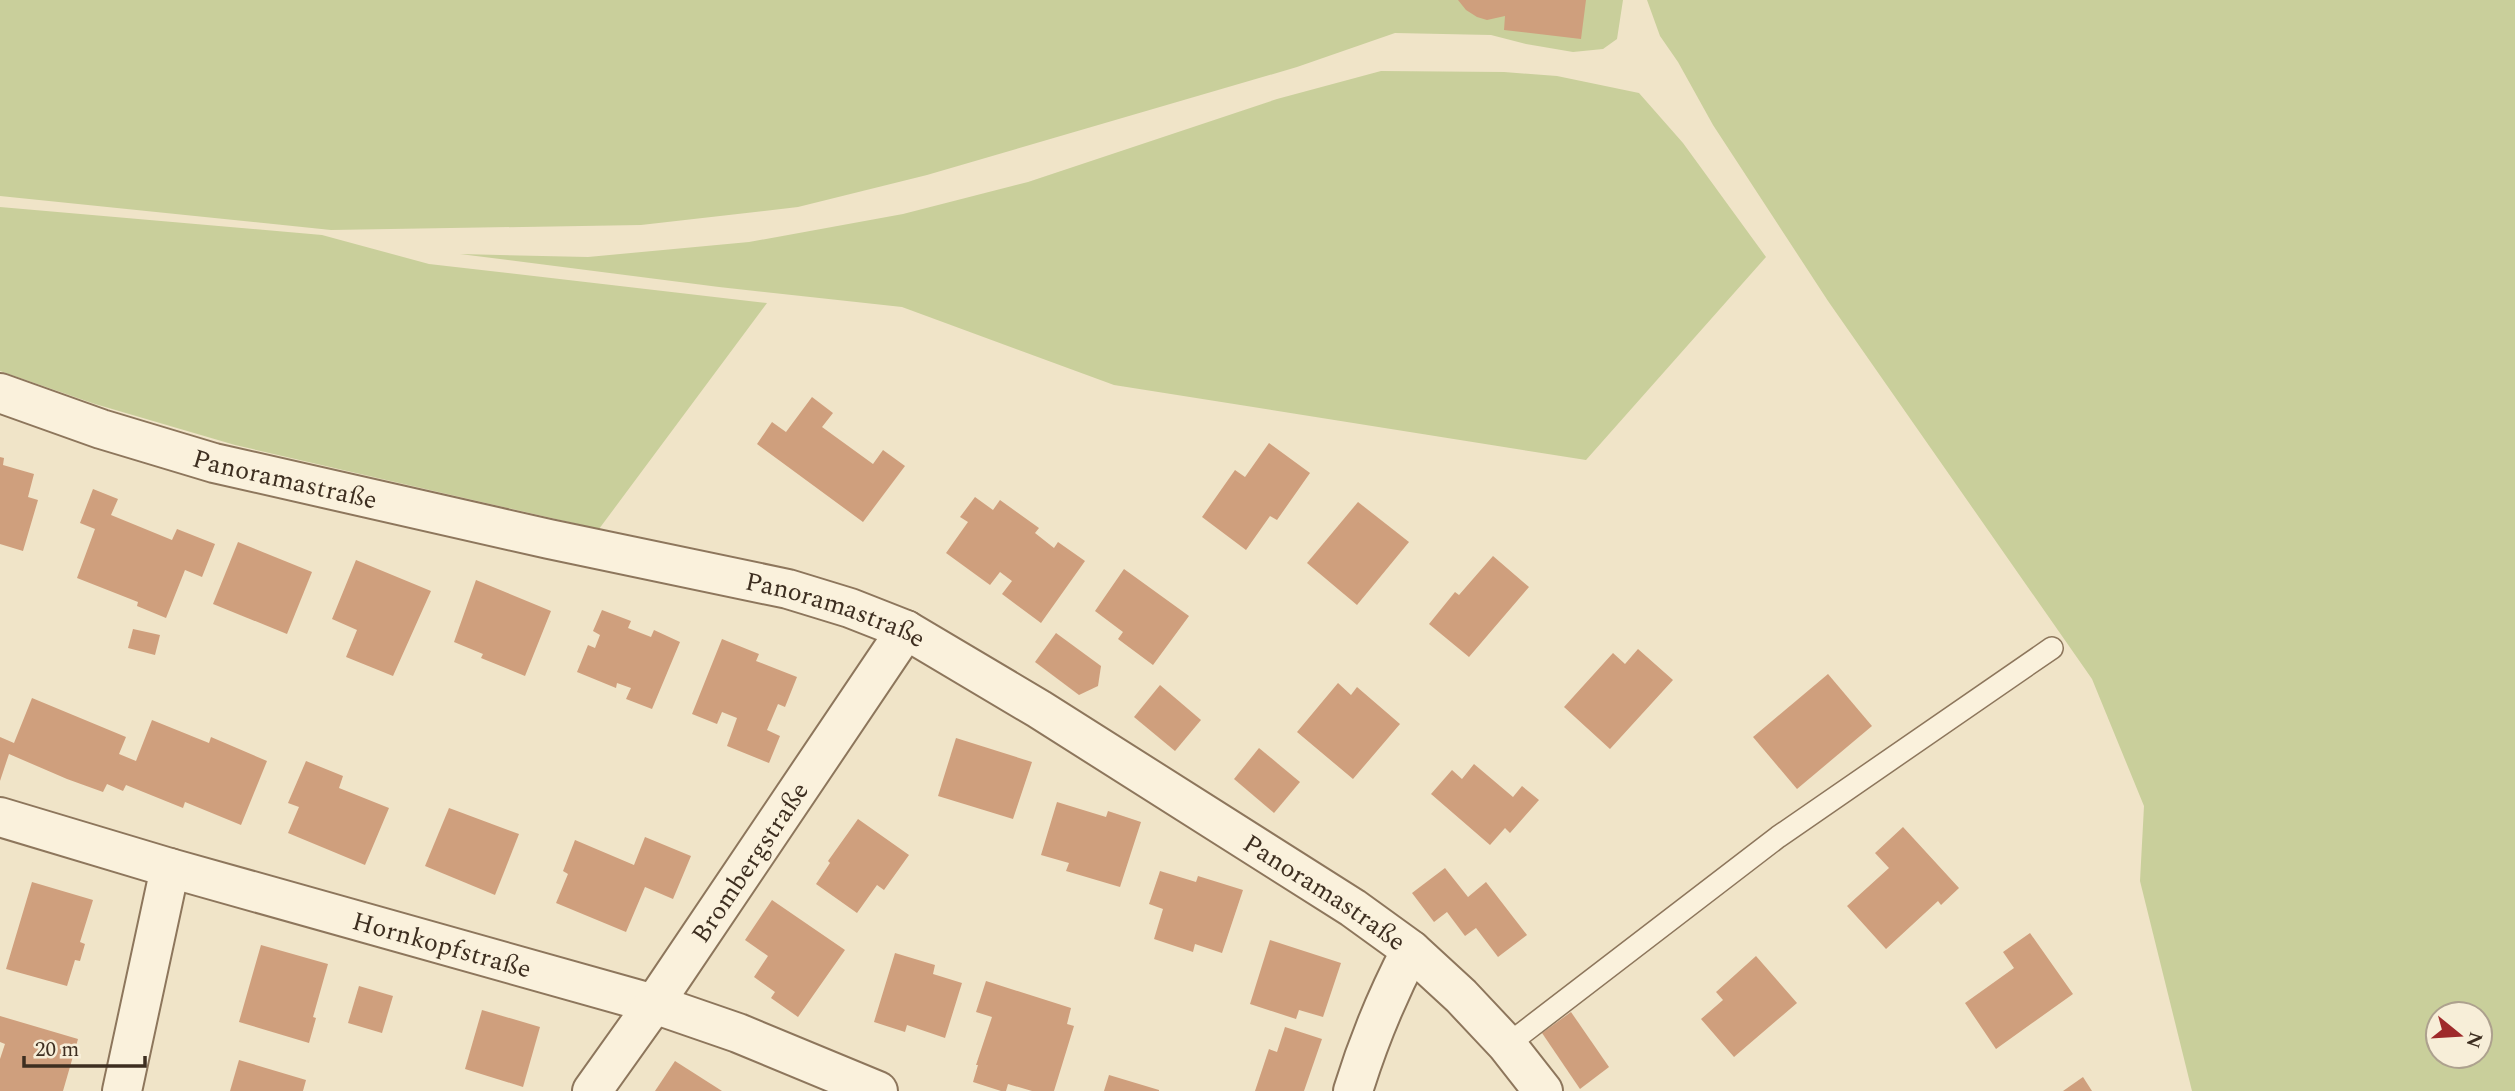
<svg xmlns="http://www.w3.org/2000/svg" width="2515" height="1091" viewBox="0 0 2515 1091" font-family="Spectral,serif">
<style>
.green{fill:#c9cf9b;fill-rule:evenodd}
.building{fill:#cf9f7d}
.lines{fill:none;stroke-linecap:round;stroke-linejoin:round}
.service-casing{stroke:#8d765c;stroke-width:24}
.minor-casing{stroke:#8d765c;stroke-width:42}
.service{stroke:#faf1dc;stroke-width:21}
.minor{stroke:#faf1dc;stroke-width:38}
.labels{text-anchor:middle;stroke-width:5;stroke-linejoin:round;paint-order:stroke}
.street-label{font-size:26px;fill:#3d2e20;stroke:#f7eed8}
</style>
<rect width="100%" height="100%" fill="#f0e4c8"/>
<g class="green">
<path d="M0 0H1623L1617 39 1603 49 1573 52 1526 44 1491 35 1395 33 1297 67 927 175 798 207 641 225 331 230 0 196Z"/>
<path d="M1647 0H2515V1091H2192L2140 881 2144 806 2092 679 1828 301 1713 125 1678 62 1660 36ZM2438 1014H2480V1056H2438Z"/>
<path d="M1381 71 1504 72 1557 76 1639 93 1683 143 1766 257 1586 460 1114 385 902 307 719 287 460 254 588 257 749 242 903 214 1028 182 1277 99Z"/>
<path d="M0 207 322 235 429 264 767 303 599 529 235 445 95 404 0 371Z"/>
</g>
<g class="building">
<path d="M1458 0H1586L1581 39 1504 30 1505 16 1487 20 1477 17 1466 10Z"/>
<path d="M812 397 833 413 822 427 873 464 883 450 905 466 863 522 757 444 772 422 786 432Z"/>
<path d="M1269 443 1310 473 1277 520 1270 516 1246 550 1202 517 1235 470 1245 477Z"/>
<path d="M0 457 4 458 3 465 34 474 28 497 38 500 23 551 0 544Z"/>
<path d="M93 489 118 499 111 515 172 540 177 529 215 544 202 577 185 570 166 618 137 606 138 602 77 578 95 529 80 523Z"/>
<path d="M975 497 993 510 1000 500 1039 528 1035 533 1054 548 1058 542 1085 561 1041 623 1002 594 1012 581 1000 572 990 585 946 553 968 522 960 517Z"/>
<path d="M1358 502 1409 542 1357 605 1307 563Z"/>
<path d="M238 542 312 572 287 634 213 604Z"/>
<path d="M1493 556 1529 587 1469 657 1429 624 1455 592 1459 595Z"/>
<path d="M356 560 431 591 393 676 346 657 357 630 332 619Z"/>
<path d="M1124 569 1189 616 1153 665 1118 639 1123 632 1095 611Z"/>
<path d="M476 580 551 611 525 676 481 658 483 654 454 642Z"/>
<path d="M602 610 631 621 628 628 651 637 654 630 680 642 652 709 626 699 631 688 617 683 616 688 577 672 588 645 595 648 600 635 593 631Z"/>
<path d="M133 629 160 635 155 655 128 648Z"/>
<path d="M1056 633 1101 666 1098 686 1079 695 1035 662Z"/>
<path d="M722 639 759 654 756 661 797 677 785 707 778 704 767 730 780 736 769 763 727 746 737 718 722 712 717 724 692 714Z"/>
<path d="M1638 649 1673 680 1610 749 1564 707 1613 653 1625 664Z"/>
<path d="M1828 674 1872 726 1797 789 1753 737Z"/>
<path d="M1338 683 1351 695 1357 687 1400 724 1353 779 1297 732Z"/>
<path d="M1160 685 1201 720 1175 751 1134 717Z"/>
<path d="M32 698 126 737 119 754 136 761 152 720 209 743 211 737 267 761 241 825 185 802 183 808 126 785 123 791 107 784 103 792 67 779 9 754 0 781V737L14 743Z"/>
<path d="M956 738 1032 762 1013 819 938 796Z"/>
<path d="M1259 748 1300 782 1274 813 1234 779Z"/>
<path d="M306 761 343 776 339 788 389 808 365 865 288 833 299 807 288 803Z"/>
<path d="M1474 764 1513 797 1522 786 1539 800 1510 833 1505 828 1490 845 1431 794 1452 770 1462 779Z"/>
<path d="M1057 802 1106 817 1108 811 1141 822 1120 887 1066 871 1069 863 1041 855Z"/>
<path d="M449 808 519 834 495 895 425 866Z"/>
<path d="M858 819 909 855 884 890 877 885 857 913 816 884 830 863 828 861Z"/>
<path d="M1903 827 1959 888 1941 905 1938 901 1886 949 1847 906 1889 868 1875 853Z"/>
<path d="M645 837 691 856 673 899 645 887 626 932 556 903 568 874 563 871 575 840 634 865Z"/>
<path d="M1445 868 1468 897 1486 882 1527 935 1498 957 1476 928 1465 936 1447 912 1434 922 1412 893Z"/>
<path d="M1160 871 1196 882 1198 876 1243 890 1222 953 1195 944 1193 952 1154 939 1163 909 1149 904Z"/>
<path d="M32 882 93 900 80 942 85 944 80 961 75 960 67 986 6 969Z"/>
<path d="M772 900 845 950 798 1017 771 998 775 992 754 977 768 956 745 940Z"/>
<path d="M2030 933 2073 994 1996 1049 1965 1003 2014 968 2003 952Z"/>
<path d="M1270 940 1341 963 1323 1017 1299 1010 1296 1019 1250 1004Z"/>
<path d="M261 945 328 964 313 1017 316 1018 309 1043 239 1022Z"/>
<path d="M895 953 935 965 933 974 962 983 945 1038 907 1025 905 1032 874 1022Z"/>
<path d="M1756 956 1797 1003 1734 1057 1701 1019 1723 1000 1716 992Z"/>
<path d="M986 981 1071 1008 1067 1024 1074 1026 1054 1091H1032L1008 1084 1006 1091H1001L973 1082 978 1065H976L992 1017 976 1012Z"/>
<path d="M359 986 393 996 382 1033 348 1023Z"/>
<path d="M482 1010 540 1027 523 1087 465 1069Z"/>
<path d="M1571 1012 1609 1067 1580 1089 1542 1033Z"/>
<path d="M0 1016 78 1039 63 1091H0V1059L5 1044 0 1042Z"/>
<path d="M1285 1027 1322 1039 1304 1091H1255L1269 1049 1277 1052Z"/>
<path d="M239 1060 306 1080 303 1091H230Z"/>
<path d="M675 1061 722 1091H655Z"/>
<path d="M1109 1075 1159 1090V1091H1104Z"/>
<path d="M2083 1077 2092 1091H2063Z"/>
</g>
<g class="lines">
<defs>
<path id="service" d="M1507 1045 1778 837 2052 648"/>
<g id="minor">
<path id="s1" d="M0 393 101 429 214 463 549 539 788 589 850 608 906 630 1039 709 1353 908 1411 950 1461 996 1507 1045 1543 1091"/>
<path id="s2" d="M0 817 170 868 654 1004 738 1033 878 1091"/>
<path d="M122 1091 170 868"/>
<path id="s3" d="M592 1091 654 1004 906 630"/>
<path d="M1353 1091C1368 1042 1387 996 1411 950"/>
</g>
</defs>
<use href="#service" class="service-casing"/>
<use href="#minor" class="minor-casing"/>
<use href="#service" class="service"/>
<use href="#minor" class="minor"/>
</g>
<g class="labels">
<g class="street-label">
<text dy="9" stroke="none"><textPath href="#s1" startOffset="298">Panoramastraße</textPath></text>
<text dy="9" stroke="none"><textPath href="#s1" startOffset="864">Panoramastraße</textPath></text>
<text dy="9" stroke="none"><textPath href="#s3" startOffset="278">Brombergstraße</textPath></text>
<text dy="9" stroke="none"><textPath href="#s1" startOffset="1432">Panoramastraße</textPath></text>
<text dy="9" stroke="none"><textPath href="#s2" startOffset="460">Hornkopfstraße</textPath></text>
</g>
</g>
<g transform="translate(2459 1035) rotate(108)"><circle r="33" fill="#f7eed8" stroke="#ada18e" stroke-width="2"/>
<path d="M0-5L12 26L0 18L-12 26Z" fill="#9e2a2b"/>
<text y="-10" font-size="19" font-weight="bold" text-anchor="middle" fill="#3d2e20">N</text>
</g>
<path d="M24 1056v10h121v-10" fill="none" stroke="#3d2e20" stroke-width="3.5"/>
<text x="35" y="1056" font-size="21" fill="#3d2e20" stroke="#f7eed8" stroke-width="5" paint-order="stroke">20 m</text>
</svg>
